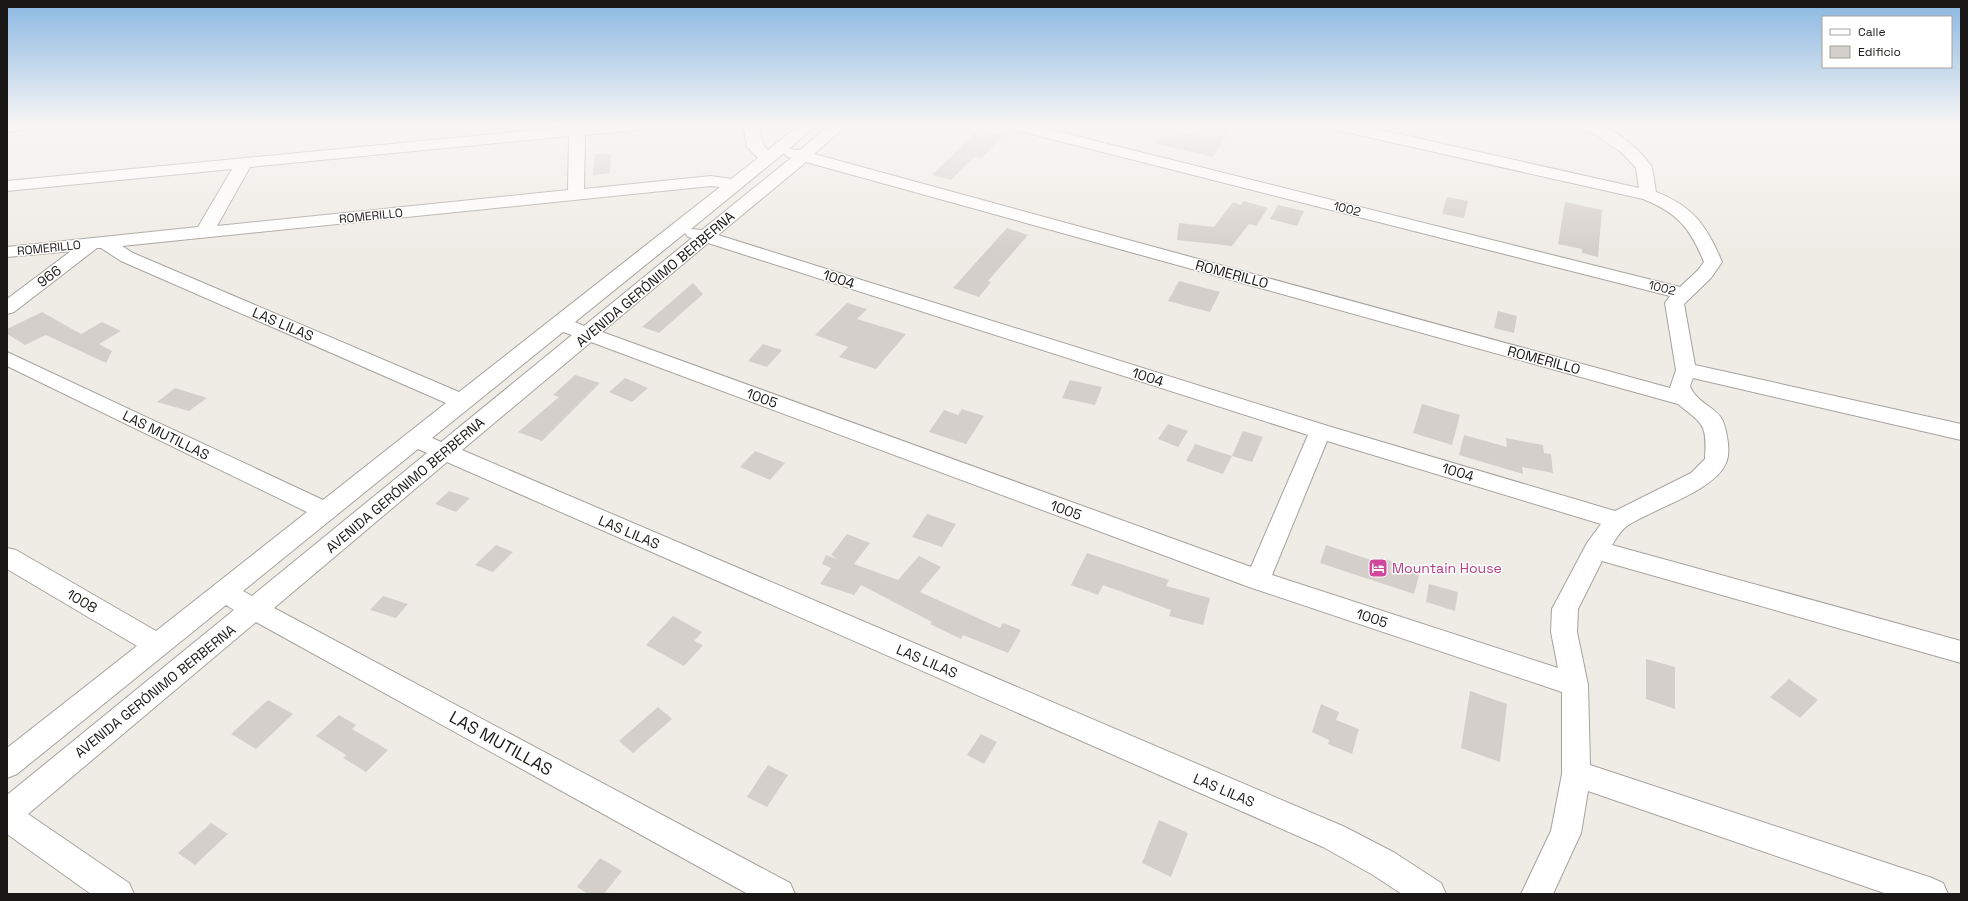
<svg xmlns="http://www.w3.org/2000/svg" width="1968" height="901" viewBox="0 0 1968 901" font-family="'Space Grotesk',sans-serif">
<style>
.building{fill:#d5cfcb}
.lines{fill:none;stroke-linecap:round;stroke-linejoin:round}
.minor-casing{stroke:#a6a39e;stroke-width:2}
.minor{fill:#fff;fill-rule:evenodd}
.labels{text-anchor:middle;stroke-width:3;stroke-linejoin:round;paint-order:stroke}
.far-street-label{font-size:12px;fill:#191816;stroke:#fff}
.street-label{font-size:14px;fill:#191816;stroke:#fff}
.hotel-label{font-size:14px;fill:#b23c85;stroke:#fff;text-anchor:start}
.near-street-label{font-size:17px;fill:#191816;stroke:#fff}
</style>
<rect width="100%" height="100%" fill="#efece6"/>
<g class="building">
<path d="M1206 125H1233L1213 157 1154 143 1166 128 1199 136Z"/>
<path d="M979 129 1004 135 982 158 975 156 951 180 932 175Z"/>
<path d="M595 154H611L610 173 593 175Z"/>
<path d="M1447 197 1468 201 1464 218 1442 214Z"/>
<path d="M1244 201 1268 208 1256 226 1249 224 1232 246 1177 240 1179 223 1214 227 1233 202 1241 205Z"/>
<path d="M1565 202 1602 210 1598 257 1582 253V249L1558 244Z"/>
<path d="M1278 205 1304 211 1297 226 1270 219Z"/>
<path d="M1007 228 1028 235 988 281 991 282 979 297 953 288Z"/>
<path d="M1179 281 1220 292 1210 312 1168 301Z"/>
<path d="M693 283 703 294 659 333 642 327Z"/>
<path d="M847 303 867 309 857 319 906 334 876 369 839 357 848 347 815 335Z"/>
<path d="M1498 311 1517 316 1514 333 1494 328Z"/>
<path d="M42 312 81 334 102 322 121 331 99 344 112 351 106 363 46 335 25 345 7 334V329Z"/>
<path d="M763 344 782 350 767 367 748 361Z"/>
<path d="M575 375 600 383 542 441 518 432 559 397 553 395Z"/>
<path d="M625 378 648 388 632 402 609 392Z"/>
<path d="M1070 380 1102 387 1095 405 1062 398Z"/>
<path d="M175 388 207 398 189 411 157 402Z"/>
<path d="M1422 404 1460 415 1452 445 1413 433Z"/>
<path d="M962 409 984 416 966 444 929 432 944 410 958 415Z"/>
<path d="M1168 424 1188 431 1178 447 1158 439Z"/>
<path d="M1243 431 1263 437 1252 462 1232 456 1223 474 1186 461 1195 444 1232 456Z"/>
<path d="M1464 435 1507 447 1506 438 1543 445 1544 453 1551 454 1553 473 1522 467 1523 474 1459 455Z"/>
<path d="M755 451 785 463 770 480 740 467Z"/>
<path d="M449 491 470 498 456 512 435 504Z"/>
<path d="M927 514 956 524 942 547 912 537Z"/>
<path d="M847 534 870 543 854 564 898 580 919 556 941 567 920 592 1000 628 1003 623 1021 630 1008 653 963 635 961 639 930 624 932 622 861 585 854 595 820 584 831 568 822 564 826 555 837 559 831 555Z"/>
<path d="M496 545 513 552 493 572 475 565Z"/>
<path d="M1326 545 1380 563 1381 558 1420 571 1414 594 1320 563Z"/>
<path d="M1087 553 1169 580 1166 586 1210 598 1203 625 1169 616 1171 610 1103 585 1098 595 1071 585Z"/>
<path d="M1429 584 1458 592 1455 611 1426 602Z"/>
<path d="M383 596 408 604 396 618 370 610Z"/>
<path d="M673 616 702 632 694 641 703 645 684 666 646 645Z"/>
<path d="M1646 659 1675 667V709L1646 699Z"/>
<path d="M1789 679 1818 700 1800 718 1770 697Z"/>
<path d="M1470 691 1507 704 1500 762 1461 748Z"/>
<path d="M268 700 293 714 256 749 231 734Z"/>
<path d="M1321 704 1339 712 1336 720 1359 729 1352 754 1328 744 1329 740 1312 732Z"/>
<path d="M658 707 672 719 633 753 619 741Z"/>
<path d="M339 715 356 725 352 729 388 750 366 772 343 758 346 755 316 736Z"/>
<path d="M981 734 997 742 984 764 967 755Z"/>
<path d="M768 765 788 775 767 807 747 797Z"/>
<path d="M1159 820 1188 833 1171 877 1142 863Z"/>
<path d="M211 823 228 834 195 865 178 853Z"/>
<path d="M600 858 622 871 604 894H588L577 887Z"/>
</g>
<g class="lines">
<defs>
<g id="minor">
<path d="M7 125H36L34 128 7 132Z"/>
<path d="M588 125H645L643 128 638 130 585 135 584 189 711 176 731 179 758 158 747 147 743 125H759L763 145 768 150 799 125H816L789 149 800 150 830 125H847L814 154 1670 388 1676 370 1665 303 1670 296 1008 128 1006 125H1032L1680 287 1698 270 1704 262C1690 228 1678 213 1643 199L1337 130 1332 128 1330 125H1359L1639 188 1636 168 1621 152 1591 132 1579 128 1577 125C1584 125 1595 123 1602 126 1619 132 1642 152 1652 167L1656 192C1693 206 1707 226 1722 262L1711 278 1684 304 1695 365 1961 424V440L1693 378 1690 386C1697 404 1717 407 1723 421 1727 432 1731 452 1726 463 1715 491 1652 509 1627 526 1621 530 1616 539 1612 545L1961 641V663L1602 561 1578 609 1577 632 1588 685 1590 765 1932 878 1943 883 1948 894H1887L1588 791 1581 833 1553 894H1521L1551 831 1562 774V692L1249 587 591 342 462 450 1345 827 1395 853 1441 883 1446 894H1402L1373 875 1323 847 447 462 274 608 790 883 795 894H748L256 622 28 814 129 883 134 894H91L7 834V795L234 610 226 605 17 774 7 778V748L137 646 7 569V548L16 550 156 631 307 512 7 366V352L323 500 446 403 121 261 101 248H97L14 312 7 314V299L71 251 7 257V247L198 227 232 169 7 191V181ZM569 136 568 190 217 226 250 167ZM784 153 786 156 791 158 702 230 691 229ZM806 162 1678 404C1704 425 1707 424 1705 459L1691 473 1615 511 1328 426 718 235ZM711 186 720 187 459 392 133 253 122 246ZM685 233 688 237 692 238 584 326 575 322ZM708 243 1308 435 1251 567 602 332ZM563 332 572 335 441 442 432 438ZM1327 441 1601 524 1587 543 1552 609 1551 632 1558 668 1272 575ZM418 449 427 453 252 596 243 591Z"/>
</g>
</defs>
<use href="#minor" class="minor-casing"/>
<use href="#minor" class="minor"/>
</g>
<linearGradient id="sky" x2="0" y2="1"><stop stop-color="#8ab7e3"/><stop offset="0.5" stop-color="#f8f6f4"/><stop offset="1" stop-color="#f8f6f4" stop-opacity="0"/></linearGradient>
<rect width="1968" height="251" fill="url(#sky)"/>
<defs>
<symbol id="hotel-square" viewBox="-11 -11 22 22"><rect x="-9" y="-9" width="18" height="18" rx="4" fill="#d1479c" stroke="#fff"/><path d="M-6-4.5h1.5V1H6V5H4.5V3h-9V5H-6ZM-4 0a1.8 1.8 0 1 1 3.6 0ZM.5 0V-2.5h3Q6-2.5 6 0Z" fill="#fff"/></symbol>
</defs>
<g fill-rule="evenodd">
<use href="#hotel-square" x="1367" y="557" width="22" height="22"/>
</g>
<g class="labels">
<g class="far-street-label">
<text transform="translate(1347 209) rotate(14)" y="4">1002</text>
<text transform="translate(371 216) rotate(-6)" y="4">ROMERILLO</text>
<text transform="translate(49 248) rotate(-6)" y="4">ROMERILLO</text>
<text transform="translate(1662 288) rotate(14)" y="4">1002</text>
</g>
<g class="street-label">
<text transform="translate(1232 274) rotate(15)" y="5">ROMERILLO</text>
<text transform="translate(49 276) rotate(-37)" y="5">966</text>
<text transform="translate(655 279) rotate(-40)" y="5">AVENIDA GERÓNIMO BERBERNA</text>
<text transform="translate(839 279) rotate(18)" y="5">1004</text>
<text transform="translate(283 324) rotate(23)" y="5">LAS LILAS</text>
<text transform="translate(1544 360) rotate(15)" y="5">ROMERILLO</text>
<text transform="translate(1148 377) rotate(18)" y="5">1004</text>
<text transform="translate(762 398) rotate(20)" y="5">1005</text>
<text transform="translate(166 435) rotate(26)" y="5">LAS MUTILLAS</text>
<text transform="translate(1458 472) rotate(17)" y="5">1004</text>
<text transform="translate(405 485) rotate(-40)" y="5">AVENIDA GERÓNIMO BERBERNA</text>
<text transform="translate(1066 510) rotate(20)" y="5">1005</text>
<text transform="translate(629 532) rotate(23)" y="5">LAS LILAS</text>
<text transform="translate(82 601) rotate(30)" y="5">1008</text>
<text transform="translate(1372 618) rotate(18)" y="5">1005</text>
<text transform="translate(927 661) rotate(23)" y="5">LAS LILAS</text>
<text transform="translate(155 691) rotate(-39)" y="5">AVENIDA GERÓNIMO BERBERNA</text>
<text transform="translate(1224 790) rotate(23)" y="5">LAS LILAS</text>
</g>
<g class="hotel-label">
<text x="1392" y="573">Mountain House</text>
</g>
<g class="near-street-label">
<text transform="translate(501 743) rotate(29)" y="6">LAS MUTILLAS</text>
</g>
</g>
<rect width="1968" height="901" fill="none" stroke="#191816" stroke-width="16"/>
<rect x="1822" y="16" width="130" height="52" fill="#ffffff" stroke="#a3a3a2"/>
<rect x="1830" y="29" width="20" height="6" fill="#ffffff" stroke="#a3a3a2"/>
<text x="1858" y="36" font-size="12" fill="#191816">Calle</text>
<rect x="1830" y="46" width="20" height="12" fill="#d5cfcb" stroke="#a3a3a2"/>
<text x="1858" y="56" font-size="12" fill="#191816">Edificio</text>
</svg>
